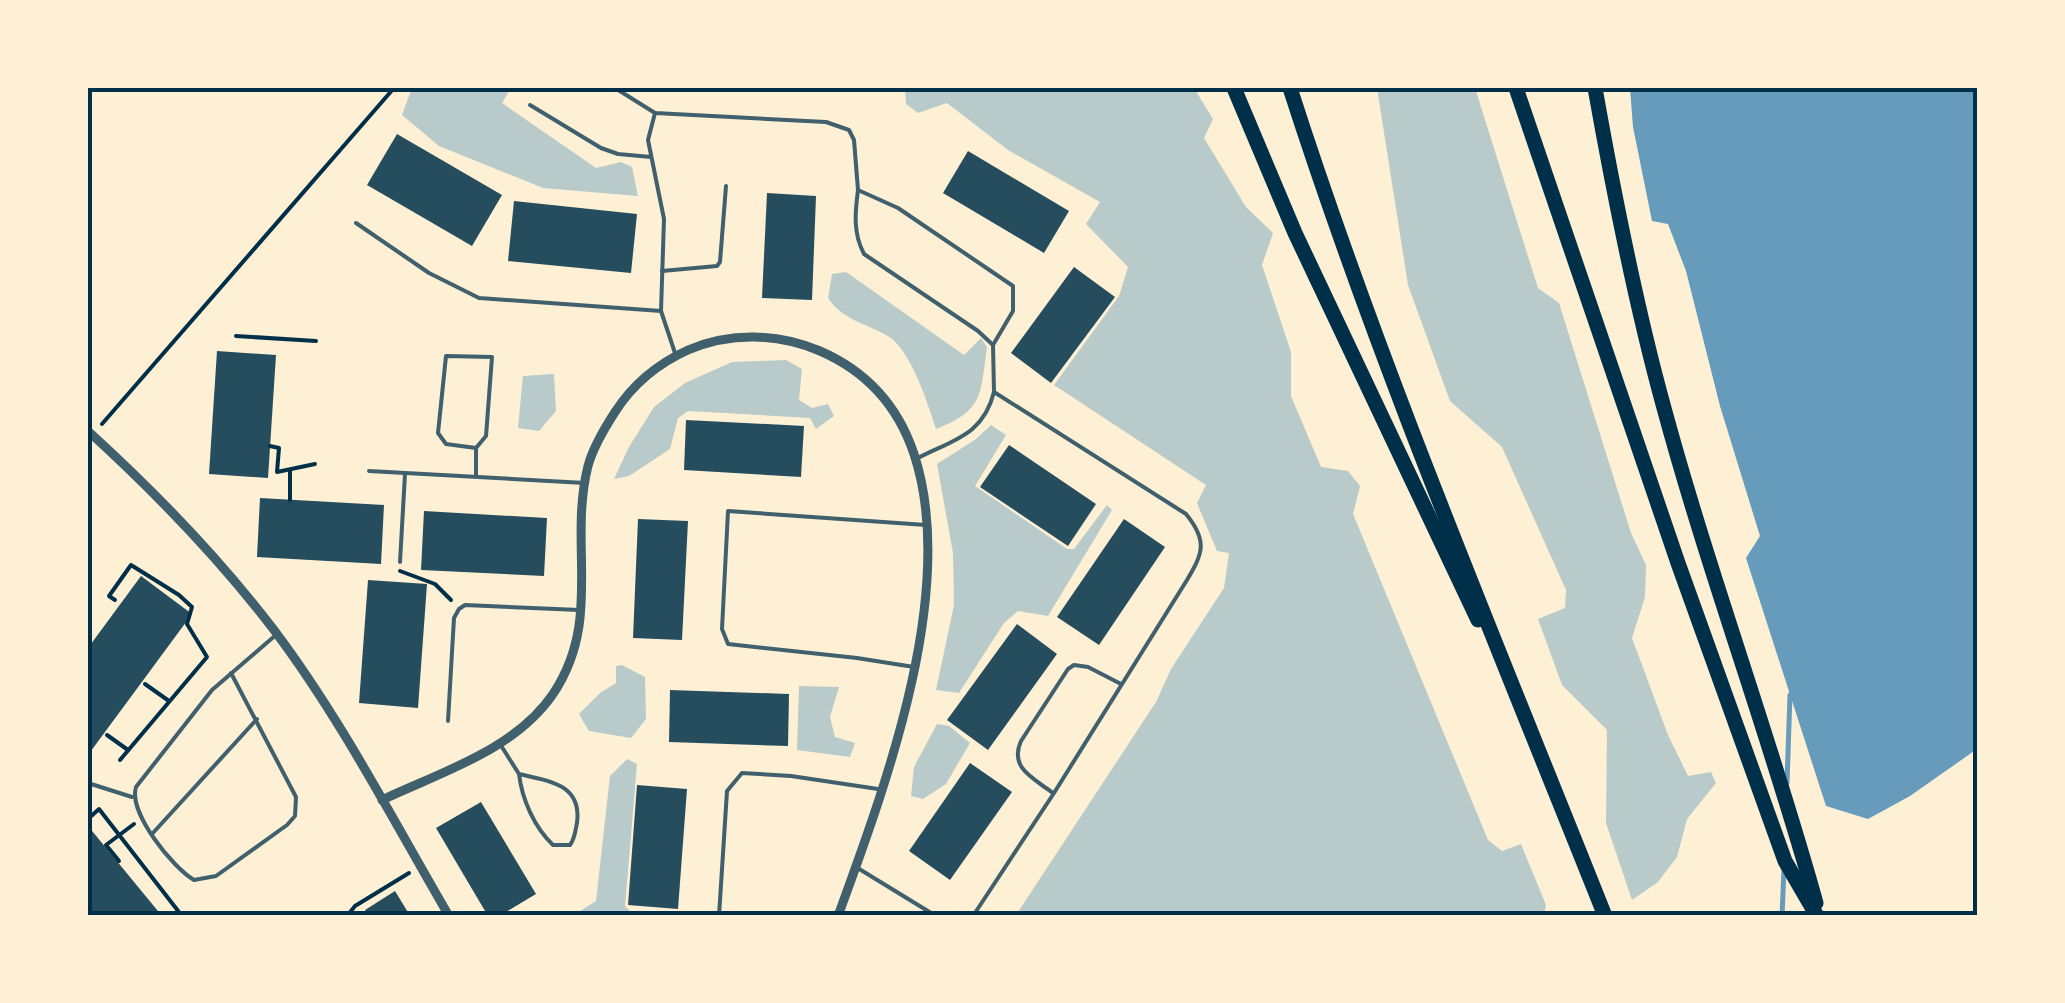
<svg xmlns="http://www.w3.org/2000/svg" width="2065" height="1003" viewBox="0 0 2065 1003" font-family="'Public Sans',sans-serif">
<style>
.green{fill:#b9caca}
.water{fill:#669bbc}
.lines{fill:none;stroke-linecap:round;stroke-linejoin:round}
.stream{stroke:#669bbc;stroke-width:5}
.building{fill:#264d5e}
.path{stroke:#003049;stroke-width:4}
.service{stroke:#3f606c;stroke-width:4}
.minor{stroke:#3f606c;stroke-width:9}
.motorway{stroke:#003049;stroke-width:15}
.neatline{fill:none;stroke:#003049;stroke-width:4}
</style>
<rect width="100%" height="100%" fill="#fdf0d5"/>
<g class="green">
<path d="M412 88H511L502 103 596 168 621 162 632 167 638 196 543 188 439 146 402 115Z"/>
<path d="M905 88H1194L1213 119 1204 138 1246 207 1273 233 1262 265 1291 352V396L1321 467 1348 471 1360 486 1353 514 1488 840 1502 851 1521 844 1546 905 1544 915H1016L1156 702 1171 669 1224 588 1229 553 1217 551 1197 503 1206 485 1054 385 1119 296 1128 267 1086 224 1100 202 1008 150 947 103 918 113 906 104Z"/>
<path d="M1377 88H1475L1538 288 1559 303 1631 533 1646 565 1645 597 1632 638 1668 735 1688 776 1711 772 1716 783 1687 819 1677 857 1658 882 1632 900 1606 823 1607 730 1562 685 1538 619 1565 608 1566 590 1502 447 1450 401 1408 285Z"/>
<path d="M846 272 964 355 981 338 987 347C980 394 985 410 936 429 928 404 911 350 888 336 865 323 843 320 828 298L832 274Z"/>
<path d="M786 360 802 369 799 400 812 408 828 404 834 416 816 429 810 418 688 411 678 418 670 449 629 476 614 479 629 447 654 407 685 383 732 362Z"/>
<path d="M554 374 556 411 539 431 518 428 523 376Z"/>
<path d="M991 425 1006 435 975 486 1067 549H1074L1107 505 1112 510 1048 616 1018 611 1004 623 959 693 936 690 954 605 953 553 937 464 976 439Z"/>
<path d="M622 665 645 677 646 719 631 738 589 731 579 714 600 693 616 683V666Z"/>
<path d="M799 686 839 687 830 717 835 737 855 743 850 757 797 750Z"/>
<path d="M937 724 949 726 970 743 946 784 923 799 911 796 914 767Z"/>
<path d="M627 759 637 764 625 906 634 915H574L596 901 610 776Z"/>
</g>
<path class="water" d="M1630 88H1977V749L1910 796 1868 819 1826 806 1746 558 1760 536 1720 406 1686 271 1668 224 1652 221 1633 127Z"/>
<g class="lines">
<g class="stream">
<path d="M1787 783 1790 695 1795 691"/>
<path d="M1782 916 1784 869"/>
</g>
</g>
<g class="building">
<path d="M397 134 502 195 472 246 367 185Z"/>
<path d="M968 151 1069 211 1044 253 943 193Z"/>
<path d="M767 193 816 196 812 300 762 298Z"/>
<path d="M514 201 637 214 631 273 508 261Z"/>
<path d="M1074 267 1115 297 1051 383 1011 353Z"/>
<path d="M217 351 276 355 268 478 209 474Z"/>
<path d="M686 420 804 426 801 477 684 470Z"/>
<path d="M1009 445 1096 504 1068 546 980 487Z"/>
<path d="M260 498 384 505 381 564 257 557Z"/>
<path d="M424 511 547 518 544 576 421 570Z"/>
<path d="M638 519 688 521 682 640 633 638Z"/>
<path d="M1124 519 1165 547 1099 645 1057 617Z"/>
<path d="M141 576 192 614 88 755V648Z"/>
<path d="M368 580 427 584 418 708 359 703Z"/>
<path d="M1017 624 1057 654 988 750 947 720Z"/>
<path d="M670 690 789 694 788 746 669 742Z"/>
<path d="M970 763 1012 792 950 880 909 851Z"/>
<path d="M637 785 687 789 678 909 628 905Z"/>
<path d="M481 802 536 894 499 916H488L436 828Z"/>
<path d="M88 826 162 916H88Z"/>
<path d="M395 891 409 914 369 916 365 910Z"/>
</g>
<g class="lines">
<g class="path">
<path d="M236 336 316 341"/>
<path d="M102 424 394 88"/>
<path d="M270 446 279 448 277 472 315 464"/>
<path d="M290 500V471"/>
<path d="M400 571 435 584 451 600"/>
<path d="M115 600 109 596 131 565 179 595 192 607 187 624 207 657 120 760"/>
<path d="M145 684 169 701"/>
<path d="M107 735 128 750"/>
<path d="M88 819 99 809 182 916"/>
<path d="M119 861 106 845 134 824"/>
<path d="M347 916 355 906 409 873"/>
</g>
<g class="service">
<path d="M615 88 655 113 826 122 849 130 854 140 858 190 898 208 1013 286V311L993 345 994 392"/>
<path d="M530 105 601 148 618 154 651 157"/>
<path d="M655 113 648 140 664 219 661 311 676 356"/>
<path d="M858 190C855 213 853 233 864 254L978 331 993 345"/>
<path d="M356 223 429 273 479 298 661 311"/>
<path d="M662 271 717 266 720 262 726 186"/>
<path d="M476 448 486 436 492 357 446 356 438 433 446 444 476 448V476"/>
<path d="M916 459C952 440 983 436 994 392L1186 514C1208 541 1203 553 1187 580L1054 793 973 916"/>
<path d="M369 471 585 483"/>
<path d="M400 562 405 474"/>
<path d="M914 667 857 658 728 644 722 629 728 511 926 525"/>
<path d="M231 673 296 797 295 816 287 825 216 876 194 880C172 867 128 812 136 787L212 690 277 634"/>
<path d="M448 721 454 618 459 609 465 605 579 610"/>
<path d="M500 744 519 774C549 781 582 784 577 823 575 832 575 838 570 845H553C534 827 522 799 519 774"/>
<path d="M88 783 132 797"/>
<path d="M1053 793C1033 778 1009 768 1021 741L1068 669 1074 665 1088 667 1121 684"/>
<path d="M152 834 257 719"/>
<path d="M856 867 936 916"/>
<path d="M719 916 727 791 742 773 791 776 878 789"/>
</g>
<g class="minor">
<path d="M88 431C155 492 219 558 274 630 341 719 393 820 449 916"/>
<path d="M382 800C441 772 515 750 553 694 603 620 568 545 588 466 593 447 604 429 615 412 633 384 657 364 688 350 730 332 778 333 820 351 866 371 898 406 914 454 959 590 885 787 838 916"/>
</g>
<g class="motorway">
<path d="M1234 88 1295 233 1478 620"/>
<path d="M1290 88C1380 368 1496 642 1605 916"/>
<path d="M1516 88 1678 563 1785 861 1817 916"/>
<path d="M1595 88C1614 195 1635 303 1664 408 1709 574 1770 737 1816 903"/>
</g>
</g>
<rect width="2065" height="1003" fill="none" stroke="#fdf0d5" stroke-width="180"/>
<rect x="90" y="90" width="1885" height="823" class="neatline"/>
</svg>
